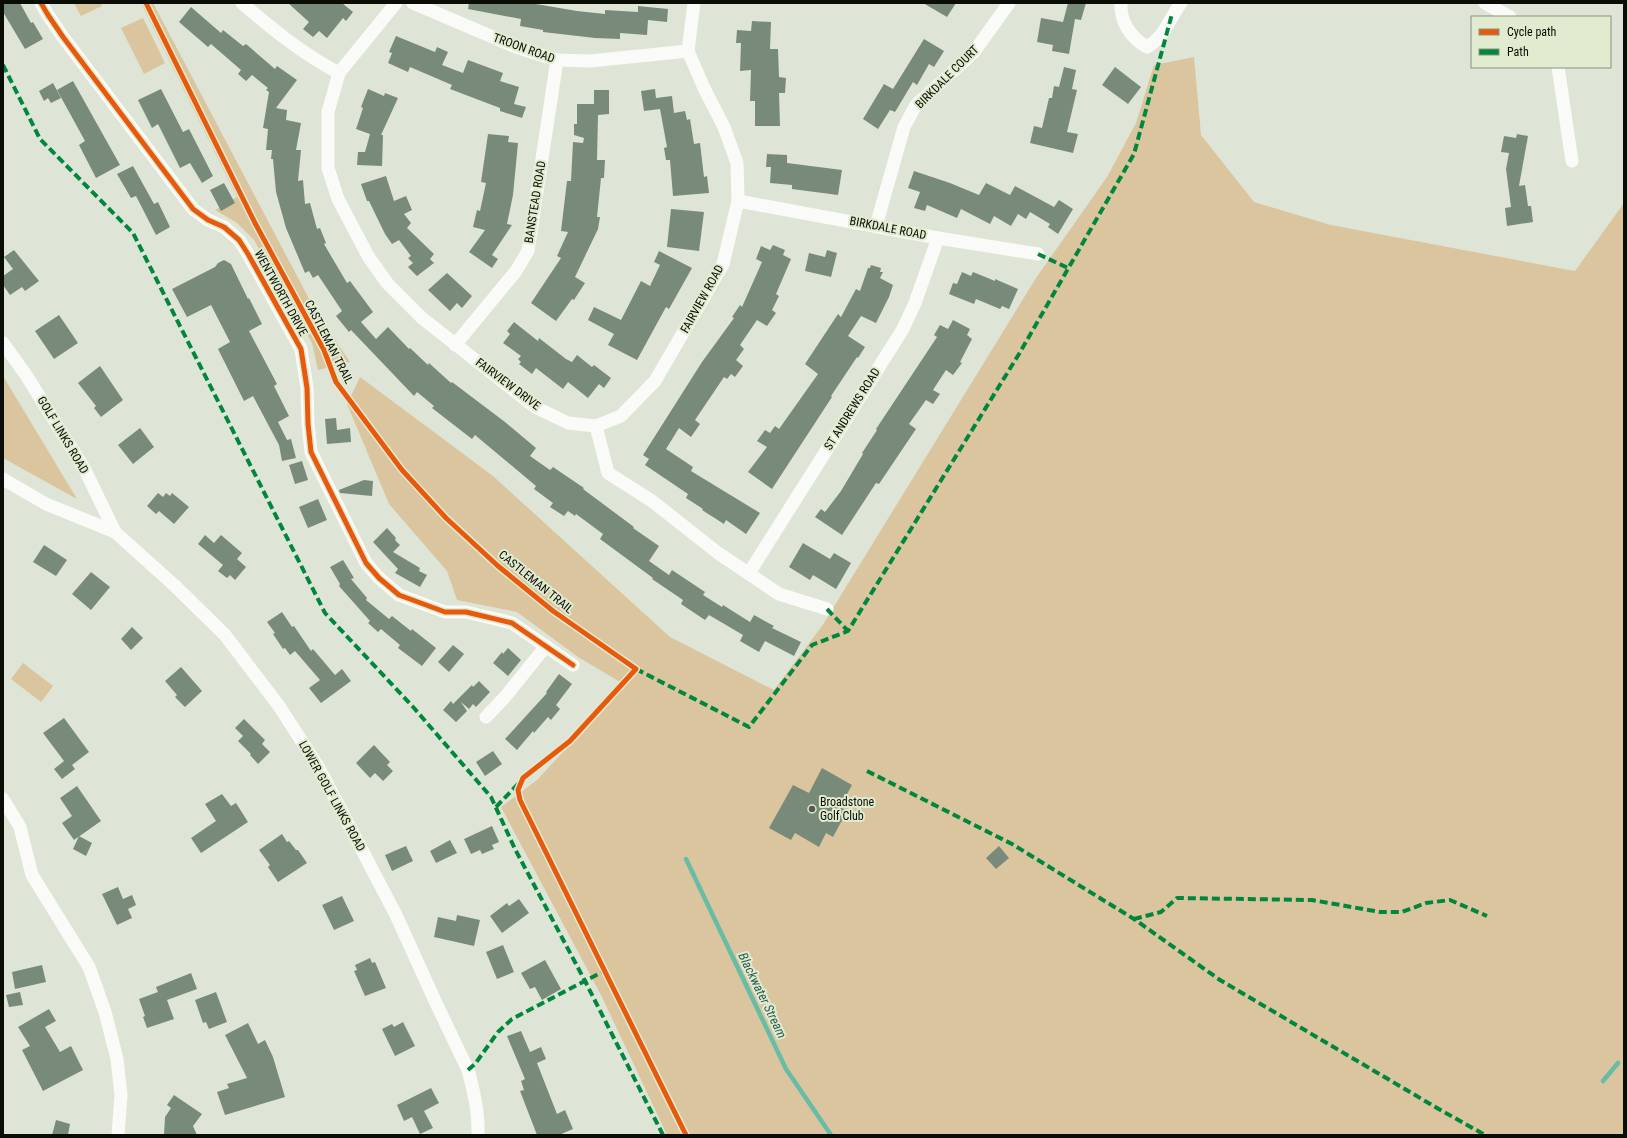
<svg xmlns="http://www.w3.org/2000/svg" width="1627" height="1138" viewBox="0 0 1627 1138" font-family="'Roboto Condensed',sans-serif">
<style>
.green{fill:#dac59f}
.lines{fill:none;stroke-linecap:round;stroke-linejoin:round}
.stream{stroke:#67bca6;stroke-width:4.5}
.building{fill:#788b7a}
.minor{stroke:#fafbf9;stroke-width:13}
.quiet{stroke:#00873e;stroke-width:4;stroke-dasharray:8 4;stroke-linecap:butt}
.cycleway-casing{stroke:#e0ebd0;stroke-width:8}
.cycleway{stroke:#e8590c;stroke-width:5}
.poi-dot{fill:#55594e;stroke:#e0ebd0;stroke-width:1.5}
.labels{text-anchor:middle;stroke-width:4;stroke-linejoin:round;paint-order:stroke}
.street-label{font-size:12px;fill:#0a0d05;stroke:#e0ebd0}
.poi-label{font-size:12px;fill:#0a0d05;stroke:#e0ebd0;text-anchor:start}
.water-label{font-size:13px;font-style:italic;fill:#2d5d51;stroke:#e0ebd0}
</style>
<rect width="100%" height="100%" fill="#dfe5d6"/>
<g class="green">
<path d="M74 3H101L102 6 81 16Z"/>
<path d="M141 3H153L316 312 350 362 318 370 312 343 254 240 237 223 215 210 237 197Z"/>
<path d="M143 18 165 63 144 74 121 28Z"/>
<path d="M1194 57 1201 135 1254 202 1331 225 1575 271 1624 203V1135H667L602 997 501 807 537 780 625 685 578 657 517 612 457 600 447 571 389 504 347 404 360 377 493 476 670 637 774 690 822 626 1036 278 1107 177 1136 123 1154 65Z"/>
<path d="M3 376 77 499 3 458Z"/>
<path d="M23 663 53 686 41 702 11 679Z"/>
</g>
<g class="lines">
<g class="stream">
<path d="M686 859 786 1069 831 1135"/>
<path d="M1603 1081 1618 1063"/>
</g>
</g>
<g class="building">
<path d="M3 3H20L31 23 33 22 43 39 25 49 3 12Z"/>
<path d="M288 3H342L353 12 346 21 343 18 327 38 319 31 313 37 303 29 309 22Z"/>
<path d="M469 3H530L577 11 605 14V10L638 12V6L668 9 667 22 648 20 647 35 620 33V39L595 38 543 32V30L520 26 521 19 468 9Z"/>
<path d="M923 3H956L947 17Z"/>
<path d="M1068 3H1086L1081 20 1075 19 1069 54 1052 51 1053 45 1037 42 1041 18 1063 22Z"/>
<path d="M191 7 221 33 223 30 243 46 246 44 275 69 277 66 297 80 276 108 287 110 286 120 301 123 296 150H301L298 181 303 180 305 204 310 203 317 229 320 228 326 243 324 244 347 283 350 281 373 312 361 322 376 339 388 327 409 349 410 348 428 365 429 363 451 383 452 382 505 422 536 448 530 456 550 470 553 467 584 488 583 489 634 527 633 528 659 546 649 561 669 575 672 570 705 592 703 595 722 607 723 605 750 622 754 615 774 626 772 628 801 642 794 656 765 641 759 652 740 641 743 635 709 615 705 620 681 604 683 600 652 579 653 578 600 539 603 534 576 514 575 516 568 511 564 516 550 507 553 503 534 489 536 486 475 435 472 439 432 408 434 406 417 392 414 396 351 330 349 332 336 316 342 311 318 275 313 278 309 271 305 273 286 228 276 192 273 159H271L272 150H266L268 129 263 128 269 92 266 90 268 88 252 75 246 81 238 74 241 70 211 44 208 47 179 22Z"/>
<path d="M752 21 771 22 770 49H778L779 77 786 78 785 93H779L780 126H755V101H750L751 70 740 71 741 43H736L737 30 751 31Z"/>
<path d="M396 36 435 52 437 47 448 52 442 65 463 73 468 60 503 73 500 81 519 87 514 104 526 107 522 118 500 111V108L450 89 452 85 410 67 408 72 388 63 392 53 389 52Z"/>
<path d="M924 39 944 51 934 67 929 64 917 85 913 82 895 112 890 110 878 129 863 119 884 84 893 89Z"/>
<path d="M1064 67 1076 70 1072 89 1077 90 1067 132 1078 134 1073 153 1030 143 1034 126 1042 128 1049 98H1052L1054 86 1059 87Z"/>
<path d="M1115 67 1141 87 1128 104 1102 85Z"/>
<path d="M73 81 120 165 96 178 79 145 85 141 57 90Z"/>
<path d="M53 83 61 98 51 103 48 98 44 101 39 91Z"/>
<path d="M161 89 183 132 189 129 213 176 202 183 190 163 180 168 158 124 152 128 138 100Z"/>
<path d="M368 89 384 96 385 93 398 98 381 135H383L382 166 357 165 358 152H365L370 134 356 129 363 108 361 107Z"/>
<path d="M655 89 656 98 672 96 674 113 685 111 687 120 690 119 694 144 700 143 704 177 707 176 709 193 673 196 670 160H666L664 148 667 147 660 109 644 111 641 91Z"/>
<path d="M594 90H609V114L598 115 597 160H605L604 178H601L597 217H600L598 229 575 277 585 283 574 300 572 299 556 321 531 303 561 258 557 256 568 232 561 231 567 181H571L573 142 583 143 584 138 574 135V124H577V104H594Z"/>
<path d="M488 134 509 136 508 142 518 143 513 195 507 224 512 225 492 255 498 259 492 268 469 252 485 230 473 227 477 210 480 211 486 183 481 182Z"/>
<path d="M1517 134 1528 136 1519 186 1525 185 1528 206H1531L1533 222 1507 226 1505 208 1511 207 1506 169 1509 153 1501 152 1504 136 1516 138Z"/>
<path d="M767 154 787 155V163L842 170 838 195 792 189V185L770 183 771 167H766Z"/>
<path d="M133 166 154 204 158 202 170 227 156 235 136 196 131 198 117 174Z"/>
<path d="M914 171 950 183 979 195 986 183 1010 195 1015 186 1054 207 1059 200 1073 209 1058 234 1048 227 1050 224 1030 212 1026 219 1018 214 1011 226 994 216 990 224 961 209 957 218 927 205 925 211 914 208 920 192 908 188Z"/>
<path d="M386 176 394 201 406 196 412 210 404 214 411 223 407 228 434 254 430 259 434 263 417 276 408 267 413 263 408 258 411 256 399 240 392 244 385 234 369 201H367L361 184Z"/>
<path d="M224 183 235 203 221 211 210 190Z"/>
<path d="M671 209 704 212 699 251 667 247Z"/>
<path d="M773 245 785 250 783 255 791 259 776 294 779 296 772 310 776 313 767 326 757 320 740 345 744 349 736 360 743 366 735 377 731 374 727 379 724 377 695 420 700 424 691 437 679 428 666 449 693 467 691 471 760 513 746 534 726 520 724 524 702 510 703 509 686 498 688 494 645 465 649 459 643 455 702 362 734 318 732 317 740 305 742 307 762 262 756 259 761 246 770 250Z"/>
<path d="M14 250 39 281 25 291 22 287 10 295 3 285V276L13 269 4 257Z"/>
<path d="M827 250 837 253 831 277 805 271 809 253 825 257Z"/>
<path d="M659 251 692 268 669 309 666 307 637 360 608 345 614 334 588 320 594 307 621 320 641 281 650 286 660 265 654 262Z"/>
<path d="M224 260 231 264 248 299 249 298 262 324 249 331 277 384 274 386 289 416 278 422 287 440 291 439 296 458 282 461 279 445 253 396 244 401 218 349 230 342 211 305 187 317 172 289 215 267 218 263Z"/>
<path d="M871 265 881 268 880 272H883L880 278 893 285 889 297 876 323 861 316 848 336 865 347 858 358 857 357 831 396 832 397 772 489 748 472 767 447 757 441 765 430 770 433 775 426 779 429 818 374 805 364 838 314 841 317 856 289 860 291 868 268H870Z"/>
<path d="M962 272 971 276 973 272 995 281V279L1018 289 1009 309 1002 306 1000 309 976 299 974 304 949 294 953 283 957 284Z"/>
<path d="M447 273 472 296 462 308 457 303 450 311 428 290Z"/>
<path d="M59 315 78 343 54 359 35 331Z"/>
<path d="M953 320 970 329 967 335 972 339 960 362 962 363 953 375 946 370 933 390 940 394 933 404 926 400 909 424 916 429 879 484 876 483 842 535 815 517 821 509 825 512 841 491 863 454 862 453 877 430 876 429 937 337 934 335 940 325 948 329Z"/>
<path d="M514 322 538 341 539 338 566 359 572 362 577 355 592 367 594 365 611 378 604 388 599 384 588 398 568 382 563 389 536 368 532 374 519 364 521 362 518 359 521 356 503 343 510 334 507 331Z"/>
<path d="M100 366 123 400 101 417 94 408 96 406 78 383Z"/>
<path d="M336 418 337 430 350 428 351 442 327 444 325 419Z"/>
<path d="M140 428 154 447 133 464 118 445Z"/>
<path d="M302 461 308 480 295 484 289 465Z"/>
<path d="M364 480 373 481 372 496 340 493 339 490Z"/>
<path d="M158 493 163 497 166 493 170 496 172 493 189 507 174 524 159 511 156 514 147 506Z"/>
<path d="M318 499 327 520 308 528 299 507Z"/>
<path d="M387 528 396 538 395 540 400 545 393 552 420 568 419 571 427 575 420 587 395 573 398 569 373 542Z"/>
<path d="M205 535 214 543 221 535 242 553 237 559 246 567 235 580 230 575 227 578 218 571 223 565 198 544Z"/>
<path d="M803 543 830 559 834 553 851 563 836 589 813 575 810 580 789 567Z"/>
<path d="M44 545 67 560 56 576 33 562Z"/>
<path d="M343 560 354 578 351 579 367 598 366 600 389 619 392 616 411 631 412 629 436 648 422 666 398 648 400 645 381 629 378 632 368 623 370 621 339 586 340 584 330 567Z"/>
<path d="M91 572 110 587 91 610 72 594Z"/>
<path d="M282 612 292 627 294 626 311 651 313 649 335 675 342 669 351 681 321 703 309 688 320 680 295 651 290 655 285 648 283 649 273 634 275 633 267 622Z"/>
<path d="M132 627 143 638 131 650 121 639Z"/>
<path d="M453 645 464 654 449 672 438 662Z"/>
<path d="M508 648 521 660 508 676 493 663 502 652 503 654Z"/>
<path d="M181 667 202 691 185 707 175 697 177 695 165 681Z"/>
<path d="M559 674 572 684 556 705 560 709 551 720 548 717 534 733 533 731 517 750 505 739 547 693 546 692Z"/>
<path d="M479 681 490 692 476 707 473 704 469 709 461 702 467 711 456 722 443 710 451 701 453 704 472 685 473 687Z"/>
<path d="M64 718 89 752 72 765 75 769 62 779 54 769 64 761 43 733Z"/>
<path d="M244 719 265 740 262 744 270 752 258 764 250 755 251 754 238 741 243 736 235 728Z"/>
<path d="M374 745 390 762 387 765 393 771 383 781 375 773 370 778 356 763Z"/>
<path d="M493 751 502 764 485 776 476 762Z"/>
<path d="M822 768 852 785 840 807 847 811 833 837 826 833 819 847 795 833 791 840 769 828 793 785 809 793Z"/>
<path d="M77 786 101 821 74 840 62 823 72 816 60 798Z"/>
<path d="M222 794 231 806 236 803 248 822 201 853 191 838 216 821 205 804Z"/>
<path d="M492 826 499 842 492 845 494 849 482 854 480 850 471 854 464 839Z"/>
<path d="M282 834 287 842 289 841 296 850H298L307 863 278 882 268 867 270 865 259 850Z"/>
<path d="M79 836 92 843 86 856 73 849Z"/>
<path d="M450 840 457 853 436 863 430 851Z"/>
<path d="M406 846 413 861 392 871 385 855Z"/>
<path d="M999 846 1009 858 996 869 986 858Z"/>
<path d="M118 887 123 899 132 895 136 905 128 909 132 918 117 925 102 894Z"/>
<path d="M342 896 354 921 334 930 322 905Z"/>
<path d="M519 899 529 913 502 933 490 916 507 903 509 906Z"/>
<path d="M457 915 480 920 474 946 434 937 438 917 456 921Z"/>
<path d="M503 945 514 972 497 979 486 952Z"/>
<path d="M370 958 372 963 375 962 386 988 365 996 354 971 357 970 355 965Z"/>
<path d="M545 960 561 989 542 1000 535 987 530 989 521 973Z"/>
<path d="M42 965 46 982 15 989 12 972Z"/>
<path d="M191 973 197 989 167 1000 174 1019 147 1028 143 1017 145 1016 139 999 158 992 156 987Z"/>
<path d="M20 992 23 1005 9 1007 6 995Z"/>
<path d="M216 992 227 1022 209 1029 206 1022 203 1023 195 1000Z"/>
<path d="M49 1009 56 1021 45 1027 60 1052 71 1046 83 1070 43 1091 22 1050 30 1046 18 1027Z"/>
<path d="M403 1022 415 1046 395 1056 382 1029 392 1024 394 1027Z"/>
<path d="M248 1023 258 1044 265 1040 273 1057 285 1097 225 1115 217 1092 229 1088 227 1084 247 1078 225 1035Z"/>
<path d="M521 1031 530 1052 541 1047 546 1059 537 1063 557 1114 565 1110 573 1129 559 1135H537L520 1091 524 1090 521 1081 525 1079 507 1036Z"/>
<path d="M431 1088 439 1103 424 1111 433 1128 420 1134 412 1117 404 1121 397 1105Z"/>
<path d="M174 1095 202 1114 193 1126 197 1135H164L165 1117 171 1108 167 1105Z"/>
<path d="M56 1120 70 1124 68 1135H52Z"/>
</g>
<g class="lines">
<g class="minor">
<path d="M41 3 48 15 63 37 193 209 208 220 224 227 239 240 248 254 301 349 307 388 308 424 311 452 366 563 379 578 399 595 445 612H466L512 623 573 665"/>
<path d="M242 3C272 29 303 54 339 73"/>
<path d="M396 3 339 73 328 112V168L338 199 368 256 387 283 422 318 535 407 568 423 596 426 608 473 652 501 718 553 779 594 827 609"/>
<path d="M413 3 516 47 557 60 590 61 688 51"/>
<path d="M1121 3C1120 22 1131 38 1147 47 1166 36 1168 20 1181 3"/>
<path d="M1485 3 1510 17"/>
<path d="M1558 67 1572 161"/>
<path d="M738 201 938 238 1038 254"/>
<path d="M876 226 904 127 916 105 974 52 1009 3"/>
<path d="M3 343 26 375 85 470 115 532"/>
<path d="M455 345 516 271 528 251 557 60"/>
<path d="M596 426 621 416 655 381 723 264 738 201 737 163 724 127 704 88 688 51 694 3"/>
<path d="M3 479 46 504 115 532 174 585 225 635 279 706 319 768 396 915 436 1003 468 1070C474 1091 479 1112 478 1135"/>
<path d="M749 573 903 329 915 303 938 238"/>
<path d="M486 717 505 697 546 646"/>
<path d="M3 799 20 827 32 875 89 967 105 1012 117 1059 121 1095 118 1135"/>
</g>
<g class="quiet">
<path d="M3 65 40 139 133 233 325 613 414 708 491 797 515 849 585 981 663 1135"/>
<path d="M1038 254 1068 268"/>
<path d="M827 609 848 631"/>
<path d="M636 669 749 727 812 645 848 631 1019 354 1134 154 1172 14"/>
<path d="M867 771 1012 844 1134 919 1220 980 1437 1108 1485 1135"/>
<path d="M496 807 518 784"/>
<path d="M1134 919 1161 912 1177 898 1312 900 1380 912H1402L1426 903 1450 900 1487 916"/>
<path d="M468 1070 475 1064 498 1032 512 1019 604 971"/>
</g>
<defs>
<g id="cycleway">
<path d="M41 3 48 15 63 37 193 209 208 220 224 227 239 240 248 254 301 349 307 388 308 424 311 452 366 563 379 578 399 595 445 612H466L512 623 573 665"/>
<path d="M146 3 255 223 324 350 336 382 402 470 446 518 498 566 553 611 636 669 570 741 523 778 518 790 520 800 686 1135"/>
</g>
</defs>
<use href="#cycleway" class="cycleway-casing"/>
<use href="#cycleway" class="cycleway"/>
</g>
<circle class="poi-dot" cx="812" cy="809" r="4"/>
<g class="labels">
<g class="street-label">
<text transform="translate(524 48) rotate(20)" y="4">TROON ROAD</text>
<text transform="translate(947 77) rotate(-45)" y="4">BIRKDALE COURT</text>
<text transform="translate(535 202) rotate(-81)" y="4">BANSTEAD ROAD</text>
<text transform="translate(888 228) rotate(11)" y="4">BIRKDALE ROAD</text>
<text transform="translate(281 293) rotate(61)" y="4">WENTWORTH DRIVE</text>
<text transform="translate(702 299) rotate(-61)" y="4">FAIRVIEW ROAD</text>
<text transform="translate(329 342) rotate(63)" y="4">CASTLEMAN TRAIL</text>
<text transform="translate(508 384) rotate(37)" y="4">FAIRVIEW DRIVE</text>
<text transform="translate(852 409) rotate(-58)" y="4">ST ANDREWS ROAD</text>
<text transform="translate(63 435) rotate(59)" y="4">GOLF LINKS ROAD</text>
<text transform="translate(536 582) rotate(39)" y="4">CASTLEMAN TRAIL</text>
<text transform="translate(332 796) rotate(61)" y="4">LOWER GOLF LINKS ROAD</text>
</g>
<g class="poi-label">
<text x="820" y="806">Broadstone<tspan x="820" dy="14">Golf Club</tspan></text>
</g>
<g class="water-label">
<text transform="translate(763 995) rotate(64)" y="5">Blackwater Stream</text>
</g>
</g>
<rect width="1627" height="1138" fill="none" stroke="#0a0d05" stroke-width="8"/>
<rect x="1471" y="16" width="140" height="52" fill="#e0ebd0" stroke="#8a927f"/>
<rect x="1479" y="29" width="20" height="6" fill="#e8590c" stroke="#8a927f"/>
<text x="1507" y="36" font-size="12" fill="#0a0d05">Cycle path</text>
<rect x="1479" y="49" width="20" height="6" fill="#00873e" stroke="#8a927f"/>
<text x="1507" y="56" font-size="12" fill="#0a0d05">Path</text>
</svg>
